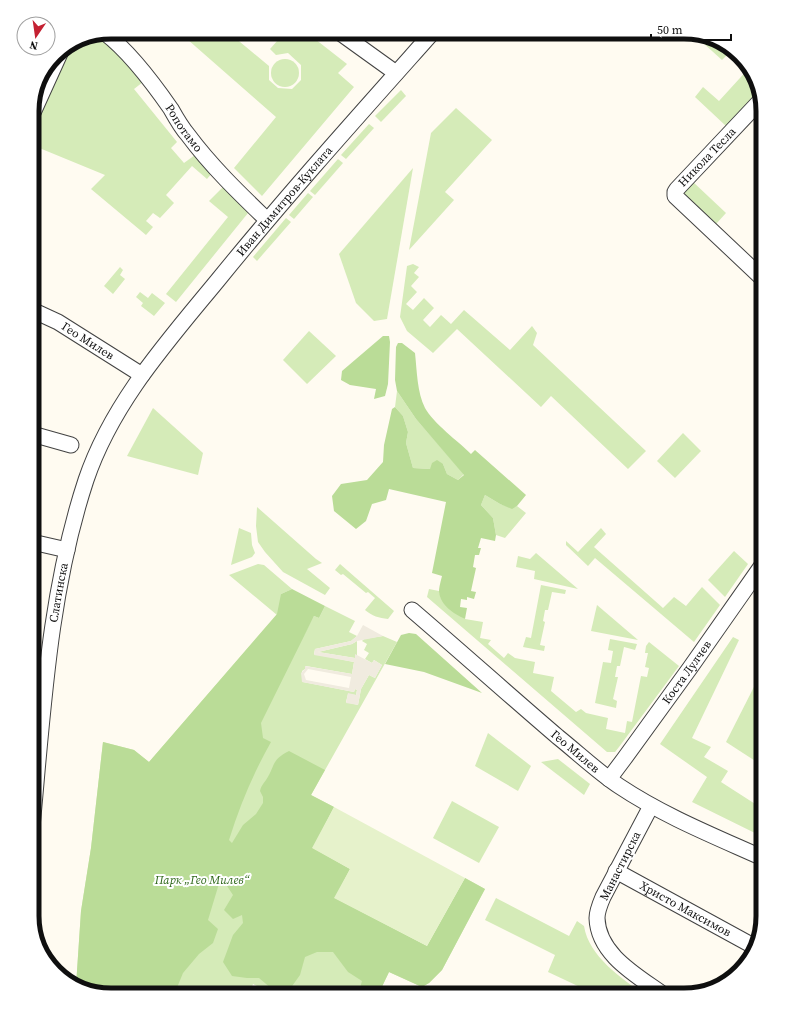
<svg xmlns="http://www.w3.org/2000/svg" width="795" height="1027" viewBox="0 0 795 1027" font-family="'Source Serif 4',serif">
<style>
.green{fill:#d5ebb8}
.forest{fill:#badc97}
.pitch{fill:#e6f2cb}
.plaza{fill:#f0ebdf;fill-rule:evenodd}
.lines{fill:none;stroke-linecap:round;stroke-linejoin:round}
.minor-casing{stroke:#424242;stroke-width:17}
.minor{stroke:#fff;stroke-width:15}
.labels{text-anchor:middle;stroke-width:4;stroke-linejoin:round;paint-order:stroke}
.street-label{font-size:12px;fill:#0f0f0f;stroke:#fff}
.park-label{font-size:12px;font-style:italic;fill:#30691c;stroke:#fff}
.rim{fill:none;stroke:#0f0f0f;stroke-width:5}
</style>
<rect width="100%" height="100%" fill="#fffbf1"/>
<g class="green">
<path d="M179 32H228L269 66V80L278 88 292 89 301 80V65L288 53 276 55 270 49 285 32H306L347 64 338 73 354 87 262 196 234 168 276 117Z"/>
<path d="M692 33 724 43 732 50 722 60Z"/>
<path d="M96 35 111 46 143 82 134 89 177 142 171 148 184 163 195 155 212 173 207 179 192 166 166 195 174 203 160 218 153 213 146 221 153 227 146 235 91 189 105 175 32 145V131L71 44 81 38Z"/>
<circle cx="285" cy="73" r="14"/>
<path d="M750 67 757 92 726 126 695 97 703 87 719 101Z"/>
<path d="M401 90 406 96 381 122 375 116Z"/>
<path d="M456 108 492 140 445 192 454 200 409 250 431 133Z"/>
<path d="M369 124 374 128 346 159 341 155Z"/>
<path d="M338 159 343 163 315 195 310 191Z"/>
<path d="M413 168 387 319 374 321 356 303 339 254Z"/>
<path d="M692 181 726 213 716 224 682 192Z"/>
<path d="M223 187 248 213 176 302 166 294 228 217 209 201Z"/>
<path d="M308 193 313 197 294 219 289 215Z"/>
<path d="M286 218 291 222 257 261 253 257Z"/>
<path d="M413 264 419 267 414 273 419 277 411 286 417 292 406 304 413 310 424 298 434 308 423 320 430 327 441 315 451 324 464 310 510 350 532 326 537 333 533 345 646 451 628 469 551 396 541 407 457 329 433 353 407 331 400 317 407 266Z"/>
<path d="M120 267 123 270 120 275 125 279 113 294 104 286Z"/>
<path d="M140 292 148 298 152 293 165 303 154 316 141 306 143 303 136 297Z"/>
<path d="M309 331 336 356 307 384 283 360Z"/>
<path d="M397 391 416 419 464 474 458 480 447 474 443 464 430 469 413 468 406 443 408 432 403 416 395 407Z"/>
<path d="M153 408 203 453 198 475 127 456Z"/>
<path d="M683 433 701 451 675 478 657 461Z"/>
<path d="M485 495 500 504 512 508 517 506 526 513 505 538 496 535 493 518 481 505Z"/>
<path d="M257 507 316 559 322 563 307 569 330 588 325 595 283 572 265 552 258 542 256 526Z"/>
<path d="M239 528 251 533 252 545 255 553 252 557 231 565Z"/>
<path d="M601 528 606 534 594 547 663 608 674 597 686 606 702 587 720 605 694 642 595 558 588 566 566 545V541L578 552Z"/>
<path d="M734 551 748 564 725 597 708 580Z"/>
<path d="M536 553 578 589 534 579 535 571 516 567 518 556 530 559Z"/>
<path d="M258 564 264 565 292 589 281 594 304 635 314 616 319 618 325 606 355 621 349 632 357 636 351 641 315 649 314 654 354 662 352 674 306 666 305 669 302 671 303 682 354 692 355 689 357 690 356 695 348 694 346 702 358 705 361 689 369 675 375 678 382 665 374 660 372 663 365 659 369 653 364 650 367 644 362 641 364 639 383 636 397 642 311 795 334 807 313 848 350 869 335 898 427 946 465 878 485 889 442 970 429 983 422 987 389 972 378 995H275L253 984 250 993 254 995H110L76 986 81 911 91 848 103 742 134 750 149 762 277 615 229 575Z"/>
<path d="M340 564 394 611 388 619C379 618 372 616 365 610L375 598 368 592 366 593 343 574 341 575 335 570Z"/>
<path d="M541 585 566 590 565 594 552 592 548 610H545L543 621 545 622 540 645 545 646 544 651 523 647 526 637 531 638Z"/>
<path d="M429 589 439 591 441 598 465 619 483 622 480 638 491 640 488 644 504 658 508 653 515 658 535 662 533 673 554 677 551 691 576 712 581 709 586 713 608 718 606 729 625 733 627 721 632 722 641 676 647 677 649 668 645 667 648 653H645L646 646 649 642 679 666 619 747 615 752H607L427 597Z"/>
<path d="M597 605 638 640 591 631Z"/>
<path d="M733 637 739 640 692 738 711 747 704 757 728 771 721 782 763 809V837L692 802 707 777 660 744Z"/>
<path d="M610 639 637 644 635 650 624 647 620 666H617L615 677H618L613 699 617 701 616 708 595 703 603 662 611 663 613 651 608 650Z"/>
<path d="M357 641V655L355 658 318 652 352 644Z"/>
<path d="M760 675 763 677V766L726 742Z"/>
<path d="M488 733 531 766 518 791 475 766Z"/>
<path d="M558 759 590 784 584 795 541 762Z"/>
<path d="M452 801 499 827 479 863 433 838Z"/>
<path d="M496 898 569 936 577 921 584 926C589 957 621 977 644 995H597L548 972 555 955 485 920Z"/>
</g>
<g class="forest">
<path d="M383 336H389L390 342 388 384 385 396 374 399 376 389 350 385 341 380 342 371Z"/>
<path d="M398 343H402L415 353C417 371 417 392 425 408 433 423 459 442 471 454L475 450 526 495 517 506 512 509 500 504 485 495 481 505 493 518 496 535 495 541 481 538 478 548H481L479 555H475L473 567 476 568 471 591 476 592 474 599 467 597V600L461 599 460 607 467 608 465 619C453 613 441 606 439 592 439 587 441 580 442 576L432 573 446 502 389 489 386 500 372 504 366 521 356 529 334 511 332 496 341 484 367 480 383 462 384 445 392 409 395 407 403 416 408 432 406 443 413 468 430 469 432 463 437 460 443 464 447 474 458 480 464 475 416 419 397 391 395 380 396 347Z"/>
<path d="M292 589 325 606 319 618 314 616 261 723 263 738 271 742C253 774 240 805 229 840L232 843 243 825 256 814 263 803V797L260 791C261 786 263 784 266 780 276 765 270 761 289 751L325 770 311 795 334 807 313 848 350 869 335 898 427 946 465 878 485 889 442 970 429 983 422 987 389 972 378 995H358L362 981 348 972 333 952H317L305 957 300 975 290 989H272L259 978H247L232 976 223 962 233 935 243 923 242 915 233 919 224 910 233 895 221 877 208 920 218 929 213 943 199 954 183 973 174 995H110L76 986 81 911 91 848 103 742 134 750 149 762 277 614 281 594Z"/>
<path d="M409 633 416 634 482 693 424 672 385 664 401 635Z"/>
</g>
<path class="pitch" d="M334 807 465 878 427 946 334 898 350 869 312 848Z"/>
<path class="plaza" d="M363 625 383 636 357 641 352 644 318 652 355 658V654L372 663 374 660 382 665 375 678 369 675 361 689 358 705 346 703 348 693 356 695 357 690 355 689 354 692 302 682 301 673 305 669V666L352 674 354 662 314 655 315 649 351 641 357 636ZM308 669 351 677 349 688 306 680 304 674Z"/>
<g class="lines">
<defs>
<g id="minor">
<path d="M339 32 396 73"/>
<path id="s1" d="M105 33C130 52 153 83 171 109 176 118 181 127 188 135 211 166 239 193 267 220"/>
<path d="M760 101 677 189 675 192V196L763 279"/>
<path d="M32 115 62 49"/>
<path id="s2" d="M32 310 58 322 142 375"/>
<path d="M32 434 71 445"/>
<path d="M32 542 67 550"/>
<path id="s3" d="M412 610C461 652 509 695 558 737 578 753 598 772 619 786 664 816 714 836 763 858"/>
<path id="s4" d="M609 779 624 759 690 668 763 564"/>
<path d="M651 806 603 897C600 904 597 911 597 918 598 955 638 976 664 995"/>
<path id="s5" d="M32 827C43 711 49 592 86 480 112 403 167 342 218 280 287 195 360 114 433 32"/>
<path id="s6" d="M616 871 755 947"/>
</g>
</defs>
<use href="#minor" class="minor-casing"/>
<use href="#minor" class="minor"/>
</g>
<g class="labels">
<g class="street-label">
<text dy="4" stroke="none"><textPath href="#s1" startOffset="124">Ропотамо</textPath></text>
<text transform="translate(707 157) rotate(-46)" y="4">Никола Тесла</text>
<text dy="4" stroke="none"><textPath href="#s5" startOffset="696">Иван Димитров-Куклата</textPath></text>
<text dy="4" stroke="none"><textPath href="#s2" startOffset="64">Гео Милев</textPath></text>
<text dy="4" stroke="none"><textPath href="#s5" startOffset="236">Слатинска</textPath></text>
<text dy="4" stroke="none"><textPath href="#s4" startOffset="132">Коста Лулчев</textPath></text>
<text dy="4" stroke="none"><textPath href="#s3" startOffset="216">Гео Милев</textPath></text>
<text transform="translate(620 866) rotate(-63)" y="4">Манастирска</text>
<text dy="4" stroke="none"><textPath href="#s6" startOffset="79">Христо Максимов</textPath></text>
</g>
<g class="park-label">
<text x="202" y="884">Парк „Гео Милев“</text>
</g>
</g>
<path d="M0 0H795V1027H0ZM111 39H684A72 72 0 0 1 756 111V916A72 72 0 0 1 684 988H111A72 72 0 0 1 39 916V111A72 72 0 0 1 111 39Z" fill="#fff" fill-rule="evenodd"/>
<path class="rim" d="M111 39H684A72 72 0 0 1 756 111V916A72 72 0 0 1 684 988H111A72 72 0 0 1 39 916V111A72 72 0 0 1 111 39Z"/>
<g transform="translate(36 36) rotate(193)"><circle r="19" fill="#ffffff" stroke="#9f9f9f"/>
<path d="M0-3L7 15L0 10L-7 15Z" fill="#c42132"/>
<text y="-6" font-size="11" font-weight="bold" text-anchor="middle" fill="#0f0f0f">N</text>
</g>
<path d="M651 34v6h80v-6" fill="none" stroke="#0f0f0f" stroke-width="2"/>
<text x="657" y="34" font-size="12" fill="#0f0f0f" stroke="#ffffff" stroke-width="3" paint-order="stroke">50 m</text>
</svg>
